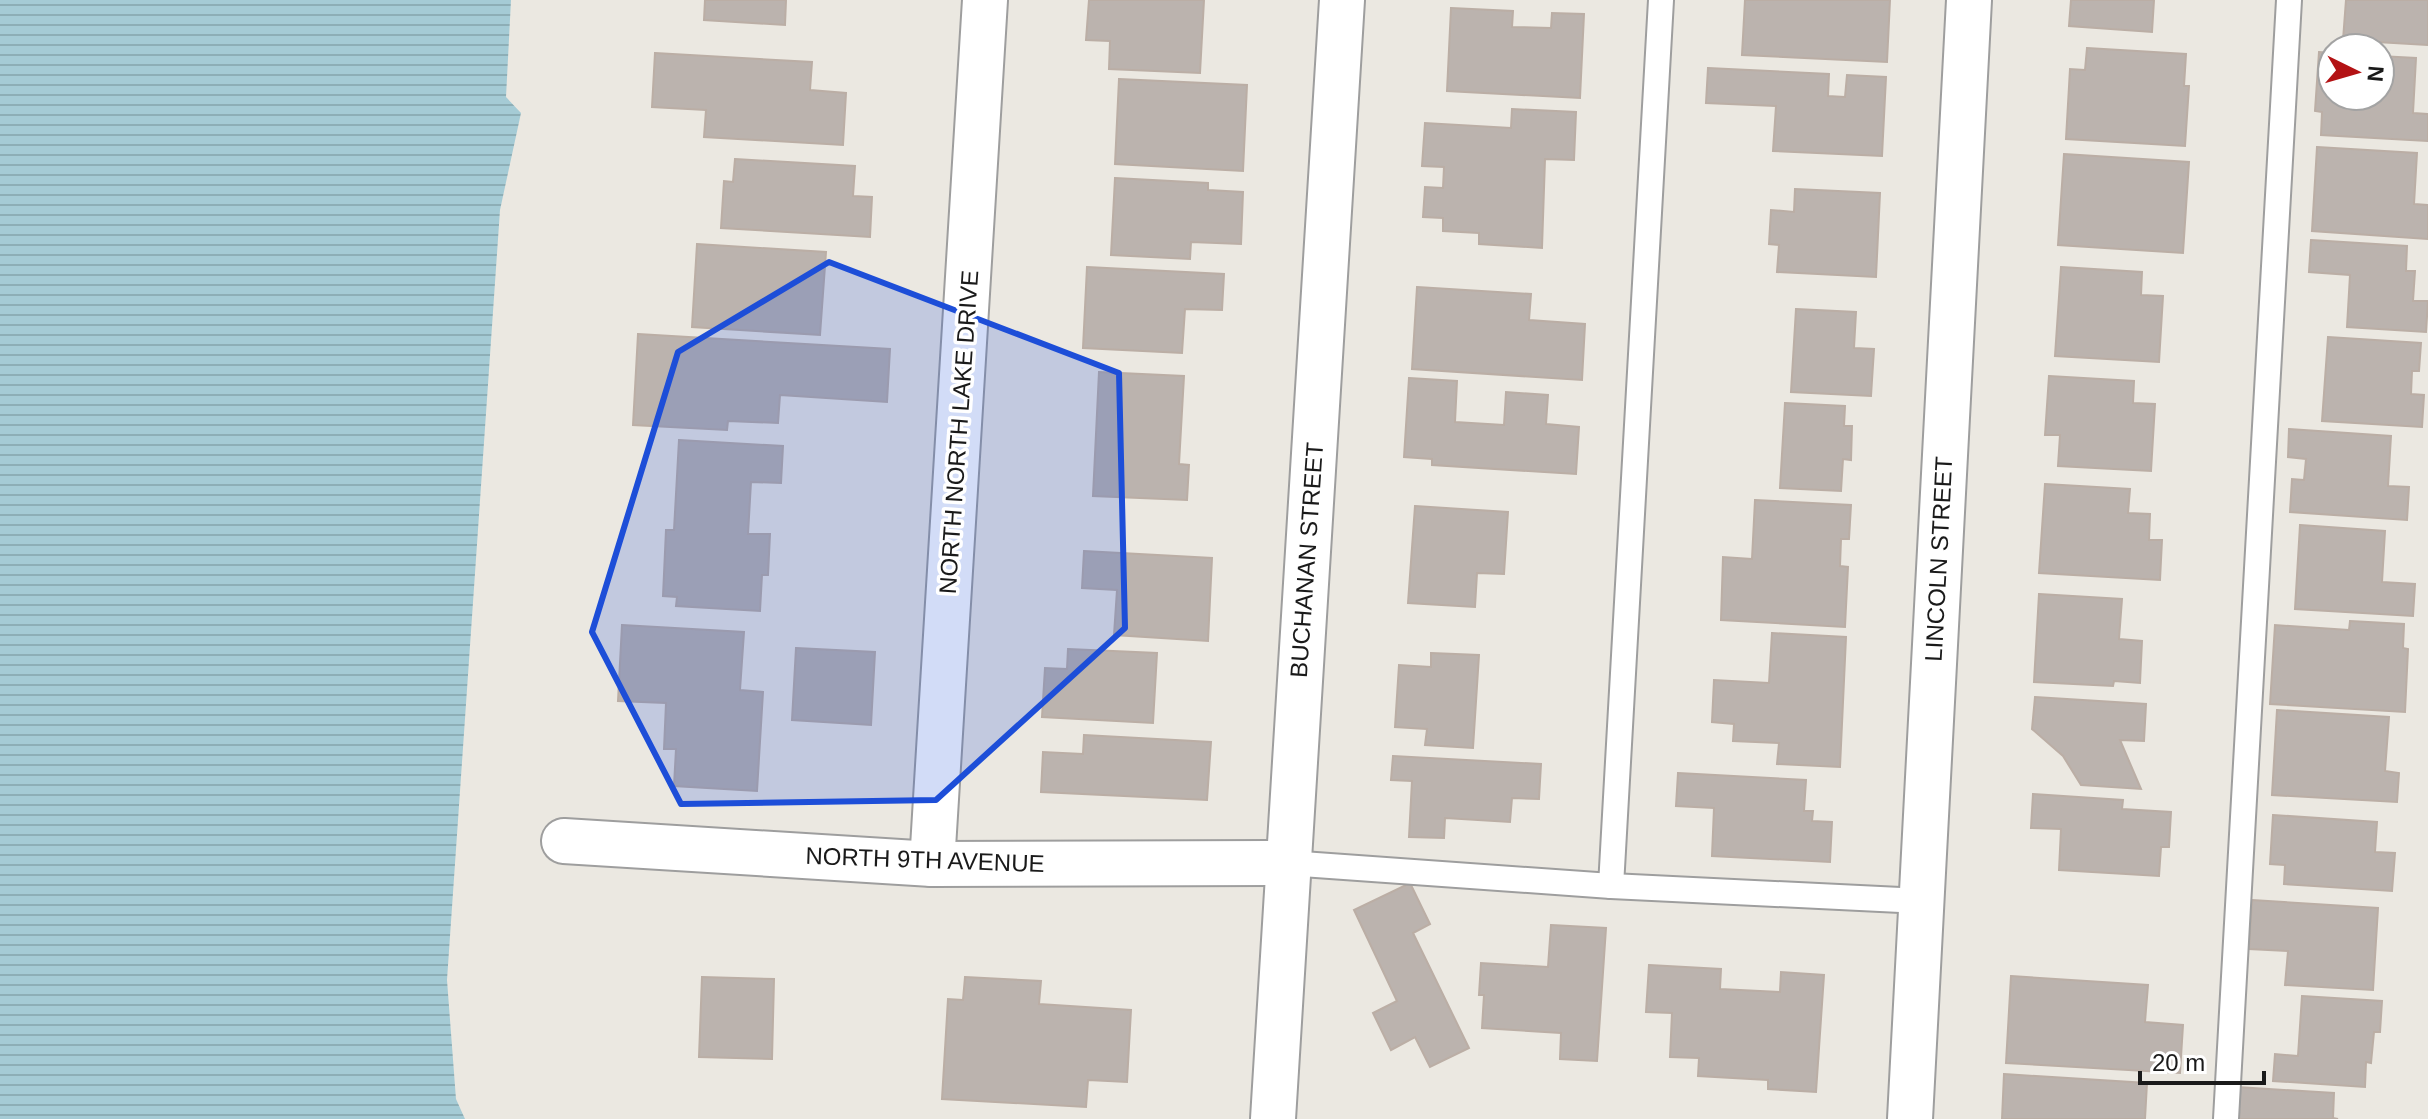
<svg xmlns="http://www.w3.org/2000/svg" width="2428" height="1119" viewBox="0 0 2428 1119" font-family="Helvetica,sans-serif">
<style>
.water{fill:url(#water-rules)}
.building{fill:#bbb3ae;stroke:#bbaea5;stroke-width:2}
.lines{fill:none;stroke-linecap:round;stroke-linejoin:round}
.lane-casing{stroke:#9e9e9e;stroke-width:28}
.street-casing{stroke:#9e9e9e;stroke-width:48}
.lane{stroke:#fff;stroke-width:24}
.street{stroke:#fff;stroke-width:44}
.marked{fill:#1d4ed8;fill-opacity:0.2;stroke:#1d4ed8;stroke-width:6;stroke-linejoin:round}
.labels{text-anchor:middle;stroke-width:7;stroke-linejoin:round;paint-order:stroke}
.street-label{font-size:24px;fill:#1a1a1a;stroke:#fff}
</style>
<defs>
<pattern id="water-rules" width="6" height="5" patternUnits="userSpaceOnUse" patternTransform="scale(2)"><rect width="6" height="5" fill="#a5cbd5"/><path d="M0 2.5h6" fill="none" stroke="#8daeb6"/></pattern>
</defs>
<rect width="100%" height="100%" fill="#ebe8e1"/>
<path class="water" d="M0 0H511L506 97 521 113 500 210 447 980 456 1099 465 1119H0Z"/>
<g class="building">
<path d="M705 0H786L785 25 704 20Z"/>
<path d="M1089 0H1204L1200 73 1109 69 1110 41 1086 40Z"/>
<path d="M1745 0H1890L1887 62 1742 55Z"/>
<path d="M2071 0H2154L2152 32 2069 26Z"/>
<path d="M2346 0H2428V45L2343 40Z"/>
<path d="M1451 8 1513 11 1512 27 1551 28 1552 13 1584 14 1580 98 1447 91Z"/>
<path d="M2087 48 2186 54 2184 86H2189L2185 146 2066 139 2070 69 2085 70Z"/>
<path d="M2319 52 2332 53V96H2380V56L2416 58 2413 113 2428 114V141L2321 135 2322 112 2315 111Z"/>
<path d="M655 53 812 62 810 90 846 93 843 145 704 137 706 110 652 107Z"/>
<path d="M1708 68 1829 74 1828 96 1845 97 1847 75 1886 77 1882 156 1773 151 1776 106 1706 103Z"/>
<path d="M1119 79 1247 85 1243 171 1115 164Z"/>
<path d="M1512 109 1576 112 1574 160 1545 159 1542 248 1479 244V233L1443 231V218L1423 217 1425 187 1443 188 1444 167 1422 166 1425 123 1511 128Z"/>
<path d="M2317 147 2417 153 2414 204 2428 205V239L2312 231Z"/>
<path d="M2064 154 2189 162 2183 253 2058 245Z"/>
<path d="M735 159 855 166 853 196 872 197 870 237 721 228 724 181 733 182Z"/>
<path d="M1115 178 1208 183V190L1243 192 1241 244 1191 242 1190 259 1111 255Z"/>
<path d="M1795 189 1880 193 1876 277 1777 272 1779 245 1769 244 1771 210 1794 212Z"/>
<path d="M2311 240 2407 246 2406 271H2415L2413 301H2428L2426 332 2347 327 2350 275 2309 272Z"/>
<path d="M697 244 826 252 820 335 692 327Z"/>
<path d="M1087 267 1224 274 1222 310 1185 309 1182 353 1083 348Z"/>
<path d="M2061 267 2142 272 2141 295 2163 296 2159 362 2055 356Z"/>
<path d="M1417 287 1531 294 1529 320 1585 324 1582 380 1412 369Z"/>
<path d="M1796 309 1856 312 1854 348 1874 349 1871 396 1791 392Z"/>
<path d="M638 334 890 349 887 402 780 395 778 423 728 421 727 430 633 425Z"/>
<path d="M2328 337 2421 343 2419 371H2412L2411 394 2424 395 2422 427 2322 421Z"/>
<path d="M1099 372 1184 376 1179 464 1189 465 1187 500 1093 496Z"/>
<path d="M2049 376 2134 381 2133 403 2155 404 2151 471 2058 466 2060 435H2045Z"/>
<path d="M1409 378 1457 381 1455 422 1504 425 1506 392 1548 395 1546 424 1579 427 1576 474 1432 465V459L1404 457Z"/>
<path d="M1785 403 1845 406 1844 426H1852L1851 460 1843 459 1841 491 1780 488Z"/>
<path d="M2289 429 2391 436 2388 486 2409 487 2407 520 2290 512 2292 479 2304 480 2306 459 2288 457Z"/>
<path d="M679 440 783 446 781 483 751 482 748 534H770L768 575H762L760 611 676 606 677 597 663 596 666 530H674Z"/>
<path d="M2045 484 2130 489 2128 513 2150 514 2149 540H2162L2160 580 2039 573Z"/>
<path d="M1755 500 1851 505 1849 539H1841L1840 566 1848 567 1845 627 1721 620 1723 557 1752 559Z"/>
<path d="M1415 506 1508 512 1504 574 1477 573 1475 607 1408 603Z"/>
<path d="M2300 525 2385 531 2382 582 2415 584 2413 616 2295 609Z"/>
<path d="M1084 551 1212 558 1208 641 1114 635 1117 590 1082 588Z"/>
<path d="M2039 594 2122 599 2119 639 2142 641 2140 683 2114 681 2113 686 2034 682Z"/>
<path d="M2350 621 2404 624 2403 648 2408 649 2405 712 2270 704 2275 625 2349 630Z"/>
<path d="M622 625 744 632 740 690 763 692 757 791 674 786 676 749H664L666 703 618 701Z"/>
<path d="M1772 633 1846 637 1840 767 1777 764 1779 743 1733 741 1734 724 1712 722 1714 680 1769 683Z"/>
<path d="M796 648 875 652 871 725 792 720Z"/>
<path d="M1068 649 1157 653 1153 723 1042 717 1045 668 1067 669Z"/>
<path d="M1431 653 1479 655 1473 748 1425 745 1427 729 1395 727 1399 665 1431 667Z"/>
<path d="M2035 697 2146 704 2144 741 2120 740 2141 789 2081 785 2063 756 2032 729Z"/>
<path d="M2277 710 2389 717 2385 771 2399 773 2397 802 2272 795Z"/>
<path d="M1084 735 1211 742 1207 800 1041 792 1043 752 1083 754Z"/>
<path d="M1393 756 1541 764 1539 799 1512 798 1510 822 1445 818 1444 838 1409 837 1412 781 1391 780Z"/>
<path d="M1678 773 1806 780 1804 811H1813L1812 821 1832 822 1830 862 1712 856 1714 808 1676 806Z"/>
<path d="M2033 794 2123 800 2122 809 2171 812 2169 847H2161L2159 876 2059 870 2061 829 2031 828Z"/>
<path d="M2273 815 2377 822 2375 852 2395 853 2392 891 2284 884 2285 865 2270 864Z"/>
<path d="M1410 883 1430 924 1413 933 1469 1048 1430 1067 1415 1037 1391 1050 1373 1013 1397 1001 1354 910Z"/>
<path d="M2252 900 2378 908 2373 990 2285 985 2288 951 2249 949Z"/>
<path d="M1551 925 1606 928 1597 1061 1560 1059 1561 1033 1482 1028 1484 995H1479L1481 963 1548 967Z"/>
<path d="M1649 965 1721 969 1720 989 1780 992 1781 972 1824 975 1816 1092 1768 1089V1080L1698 1076 1699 1058 1670 1057 1672 1013 1646 1012Z"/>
<path d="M2011 976 2148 985 2145 1022 2183 1025 2180 1073 2006 1063Z"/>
<path d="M702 977 774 979 772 1059 699 1057Z"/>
<path d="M965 977 1041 981 1039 1004 1131 1010 1127 1082 1088 1080 1086 1107 942 1099 948 999 963 1000Z"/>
<path d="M2302 996 2382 1001 2380 1032H2374L2371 1063 2366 1062 2365 1087 2273 1081 2275 1054 2298 1056Z"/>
<path d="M2004 1074 2147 1083 2145 1119H2002Z"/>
<path d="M2237 1087 2334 1093 2333 1118 2338 1119H2235Z"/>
</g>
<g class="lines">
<defs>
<g id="lane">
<path d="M1288 863 1611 886 1921 901"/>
<path d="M1611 886 1661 0"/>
<path d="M2226 1119 2289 0"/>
</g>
<g id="street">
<path d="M564 841 932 864 1288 863"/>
<path d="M932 864 985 0"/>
<path d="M1273 1119 1342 0"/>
<path d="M1910 1119 1969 0"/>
</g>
</defs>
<use href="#lane" class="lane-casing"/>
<use href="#street" class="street-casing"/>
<use href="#lane" class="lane"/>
<use href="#street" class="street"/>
</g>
<path class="marked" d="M829 262 1119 373 1125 628 936 800 681 804 592 632 678 352Z"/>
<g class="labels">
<g class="street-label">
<text transform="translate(959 432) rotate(-86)" y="8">NORTH NORTH LAKE DRIVE</text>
<text transform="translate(1939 559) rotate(-87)" y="8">LINCOLN STREET</text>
<text transform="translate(1307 560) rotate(-86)" y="8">BUCHANAN STREET</text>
<text transform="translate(925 860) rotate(2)" y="8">NORTH 9TH AVENUE</text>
</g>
</g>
<g transform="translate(2356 72) rotate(95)"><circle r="38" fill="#ffffff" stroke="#a3a3a3" stroke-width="2"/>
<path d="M0-6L14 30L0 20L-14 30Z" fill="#b31214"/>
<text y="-12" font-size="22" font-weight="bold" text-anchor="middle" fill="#1a1a1a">N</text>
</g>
<path d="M2140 1071v12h124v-12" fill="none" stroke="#1a1a1a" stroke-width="4"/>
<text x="2152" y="1071" font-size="24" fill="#1a1a1a" stroke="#ffffff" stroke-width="6" paint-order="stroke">20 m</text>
</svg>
